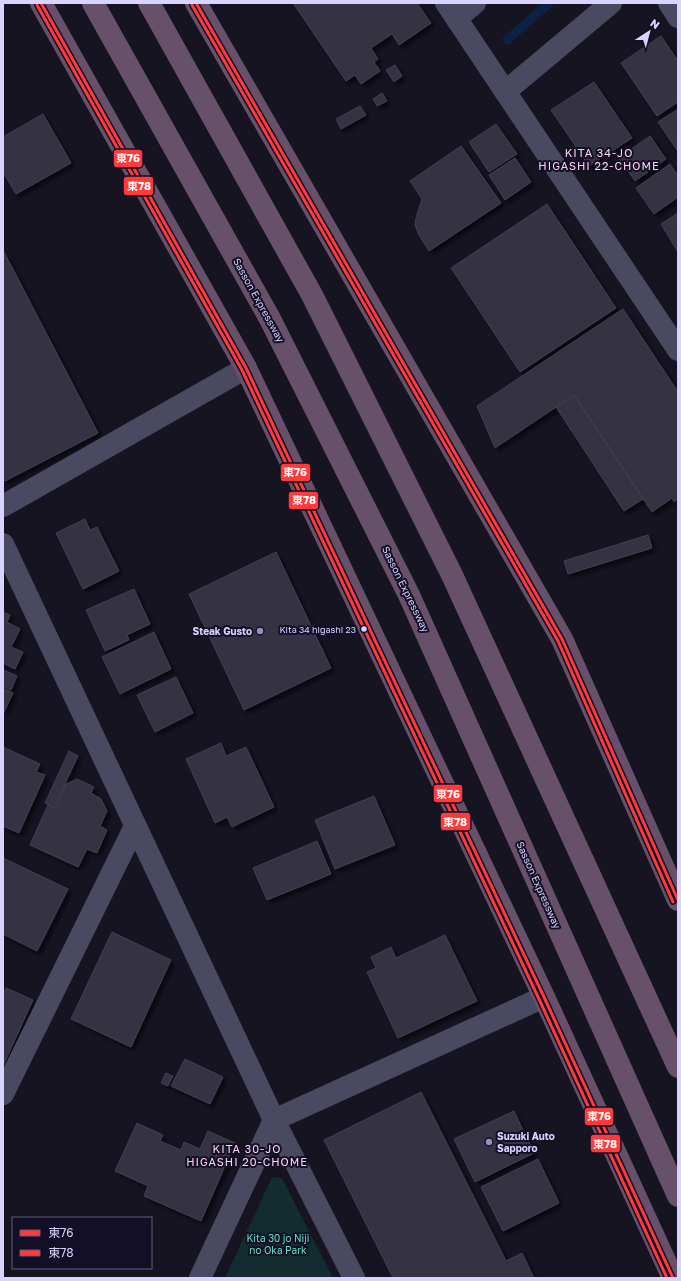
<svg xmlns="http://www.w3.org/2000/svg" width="681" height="1281" viewBox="0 0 681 1281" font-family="'Golos Text','Noto Sans JP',sans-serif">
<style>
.green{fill:#132c2d}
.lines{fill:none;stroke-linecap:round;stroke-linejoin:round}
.stream{stroke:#0d2144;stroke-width:9}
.building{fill:#343243;stroke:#433f54;filter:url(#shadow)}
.minor{stroke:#4a4962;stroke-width:22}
.highway{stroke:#67516a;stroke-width:22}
.bus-1-casing{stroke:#130f26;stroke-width:6}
.bus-2-casing{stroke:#130f26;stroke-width:6}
.bus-1{stroke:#ff3a3a;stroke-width:3}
.bus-2{stroke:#ff3a3a;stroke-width:3}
.bus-dot{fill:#d9d4ff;stroke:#130f26;stroke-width:1.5}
.poi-dot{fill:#9591b1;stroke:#130f26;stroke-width:1.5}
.labels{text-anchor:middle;stroke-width:4;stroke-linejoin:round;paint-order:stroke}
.bus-label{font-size:9px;fill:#d9d4ff;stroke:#130f26;text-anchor:end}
.street-label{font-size:10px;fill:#d9d4ff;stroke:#130f26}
.poi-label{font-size:10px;font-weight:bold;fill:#d9d4ff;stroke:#130f26;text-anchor:end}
.park-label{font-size:10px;fill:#5fe0c0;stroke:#130f26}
.neighbourhood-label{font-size:11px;letter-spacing:1px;fill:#ffd6f0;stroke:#130f26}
.line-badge{stroke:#130f26;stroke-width:1.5}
.badge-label{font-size:11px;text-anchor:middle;font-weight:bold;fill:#fff}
</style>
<defs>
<filter id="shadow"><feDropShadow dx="3.5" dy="3.5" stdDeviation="2" flood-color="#0009"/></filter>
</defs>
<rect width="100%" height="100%" fill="#161421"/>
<path class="green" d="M272 1177 282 1178 333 1278H225Z"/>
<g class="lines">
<path class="stream" d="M507 40 549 3"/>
</g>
<g class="building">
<path d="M293 3H417L431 23 399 45 392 34 371 48 378 59 374 62 380 71 361 84 355 75 346 81Z"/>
<path d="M661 36 678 61V102L657 116 621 63Z"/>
<path d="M395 65 402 76 394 82 386 70Z"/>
<path d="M594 82 632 138 589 166 551 110Z"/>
<path d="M382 93 387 101 377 106 373 99Z"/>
<path d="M360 106 366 115 341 129 336 119Z"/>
<path d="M678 109V149L677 150 658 122Z"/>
<path d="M43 114 71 163 16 194 3 172V137Z"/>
<path d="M496 124 517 154 489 172 469 142Z"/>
<path d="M650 136 666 159 635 181 619 158Z"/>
<path d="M461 146 501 203 429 251 419 235 415 225 416 218 422 199 410 181Z"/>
<path d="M515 158 531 182 505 200 489 175Z"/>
<path d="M670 164 678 176V197L654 214 636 188Z"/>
<path d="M547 204 616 308 520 372 451 268Z"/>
<path d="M678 213V252L661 224Z"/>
<path d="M3 250 98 433 5 481 3 478Z"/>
<path d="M623 309 678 392V499L674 502 672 498 652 512 574 395 495 448 477 406Z"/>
<path d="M574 395 643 499 624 511 556 407Z"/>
<path d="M85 519 90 530 97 527 119 571 83 589 56 533Z"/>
<path d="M648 535 652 548 568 574 564 561Z"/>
<path d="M276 552 331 668 244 710 189 594Z"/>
<path d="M134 589 150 624 127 635 129 640 105 651 86 610Z"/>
<path d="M3 612 10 615 7 622 20 629 11 647 23 652 15 669 3 663Z"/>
<path d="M154 632 171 669 120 694 102 657Z"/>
<path d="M3 670 17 676 11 690 3 686Z"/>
<path d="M176 677 193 713 155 732 137 695Z"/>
<path d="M3 688 13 693 3 714Z"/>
<path d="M221 743 226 756 246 747 274 807 232 827 227 817 215 823 186 759Z"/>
<path d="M3 747 40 764 36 772 45 775 19 833 3 826Z"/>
<path d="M69 751 78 756 54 807 45 803Z"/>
<path d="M77 779 94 787 91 793 101 799 107 811 100 826 107 830 97 853 87 849 78 867 30 845 48 805 55 808 66 784Z"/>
<path d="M374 796 395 845 335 869 315 820Z"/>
<path d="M317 841 331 874 267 900 253 868Z"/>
<path d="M3 858 68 889 37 951 3 934Z"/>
<path d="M112 932 171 960 131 1047 71 1019Z"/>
<path d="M445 935 477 1001 398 1038 367 972 376 968 371 957 391 947 396 958Z"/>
<path d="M6 988 33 1000 3 1066V994Z"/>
<path d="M185 1059 223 1077 210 1104 171 1086Z"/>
<path d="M166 1073 173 1076 168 1086 161 1083Z"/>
<path d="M421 1092 506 1261 522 1253 534 1278H393L324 1140Z"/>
<path d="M514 1111 534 1153 475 1182 454 1139Z"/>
<path d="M137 1123 163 1135 160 1141 181 1150 184 1142 200 1149 208 1131 235 1143 201 1221 144 1196 148 1186 115 1171Z"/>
<path d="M538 1159 559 1203 503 1231 481 1187Z"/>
</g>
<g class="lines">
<g class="minor">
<path d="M446 3 678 350"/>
<path d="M669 3 678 17"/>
<path d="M457 18 475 3"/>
<path d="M506 91 611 3"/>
<path d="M3 506 246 368"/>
<path d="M3 544 274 1120 354 1278"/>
<path d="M3 1094 135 826"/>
<path d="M200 1278 274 1120 544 997"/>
</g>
<g class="highway">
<path d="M41 3 246 368 544 997 673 1278"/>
<path d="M93 3 270 319 409 595 678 1196"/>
<path d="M149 3 312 295 452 575 678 1067"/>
<path d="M196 3 562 639 678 900"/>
</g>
<defs>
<g id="bus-1">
<path d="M41 3 246 368 544 997 673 1278"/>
<path d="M196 3 562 639 678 900"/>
</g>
<g id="bus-2">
<path d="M37 5 242 370 539 999 667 1278"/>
<path d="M192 5 558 641 673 902"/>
</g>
</defs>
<use href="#bus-1" class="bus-1-casing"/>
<use href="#bus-2" class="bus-2-casing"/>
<use href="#bus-1" class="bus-1"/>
<use href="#bus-2" class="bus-2"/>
</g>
<circle class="bus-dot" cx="364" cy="629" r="3.5"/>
<g class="poi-dot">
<circle cx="260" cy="631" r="4"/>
<circle cx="489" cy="1142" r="4"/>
</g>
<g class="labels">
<g class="bus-label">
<text x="356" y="633">Kita 34 higashi 23</text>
</g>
<g class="street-label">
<text transform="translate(259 300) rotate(61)" y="4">Sasson Expressway</text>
<text transform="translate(406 589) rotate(64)" y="4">Sasson Expressway</text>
<text transform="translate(539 885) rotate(66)" y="4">Sasson Expressway</text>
</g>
<g class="poi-label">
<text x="252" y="635">Steak Gusto</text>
<text x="497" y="1140" text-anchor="start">Suzuki Auto<tspan x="497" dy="12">Sapporo</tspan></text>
</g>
<g class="park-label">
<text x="278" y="1242">Kita 30 jo Niji<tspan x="278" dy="12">no Oka Park</tspan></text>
</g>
<g class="neighbourhood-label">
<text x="599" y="157">KITA 34-JO<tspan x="599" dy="13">HIGASHI 22-CHOME</tspan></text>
<text x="247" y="1153">KITA 30-JO<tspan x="247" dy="13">HIGASHI 20-CHOME</tspan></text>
</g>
</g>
<g class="line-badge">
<rect x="113" y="149" width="30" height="19" rx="4" fill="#ff3a3a"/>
<rect x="123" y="176" width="31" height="20" rx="4" fill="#ff3a3a"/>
<rect x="280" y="463" width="31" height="19" rx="4" fill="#ff3a3a"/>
<rect x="288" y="491" width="31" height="19" rx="4" fill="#ff3a3a"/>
<rect x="433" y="784" width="30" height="19" rx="4" fill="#ff3a3a"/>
<rect x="440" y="812" width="31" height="19" rx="4" fill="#ff3a3a"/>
<rect x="584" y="1107" width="30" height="19" rx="4" fill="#ff3a3a"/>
<rect x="590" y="1134" width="31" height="19" rx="4" fill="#ff3a3a"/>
</g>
<g class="badge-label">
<text x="128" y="162">東76</text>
<text x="139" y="190">東78</text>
<text x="295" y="476">東76</text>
<text x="304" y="504">東78</text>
<text x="448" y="798">東76</text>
<text x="455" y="826">東78</text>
<text x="599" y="1120">東76</text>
<text x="605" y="1148">東78</text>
</g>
<rect width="681" height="1281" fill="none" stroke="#d9d4ff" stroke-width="8"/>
<rect x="12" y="1217" width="140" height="52" fill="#130f26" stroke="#625e7d"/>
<rect x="20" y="1230" width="20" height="6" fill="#ff3a3a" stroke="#625e7d"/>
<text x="48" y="1237" font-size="12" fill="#d9d4ff">東76</text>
<rect x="20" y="1250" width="20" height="6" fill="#ff3a3a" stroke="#625e7d"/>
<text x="48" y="1257" font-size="12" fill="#d9d4ff">東78</text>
<g transform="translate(649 32) rotate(36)" stroke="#130f26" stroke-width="3" paint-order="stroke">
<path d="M0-3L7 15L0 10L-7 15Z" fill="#d9d4ff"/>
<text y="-6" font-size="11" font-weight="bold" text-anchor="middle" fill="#d9d4ff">N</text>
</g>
</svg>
